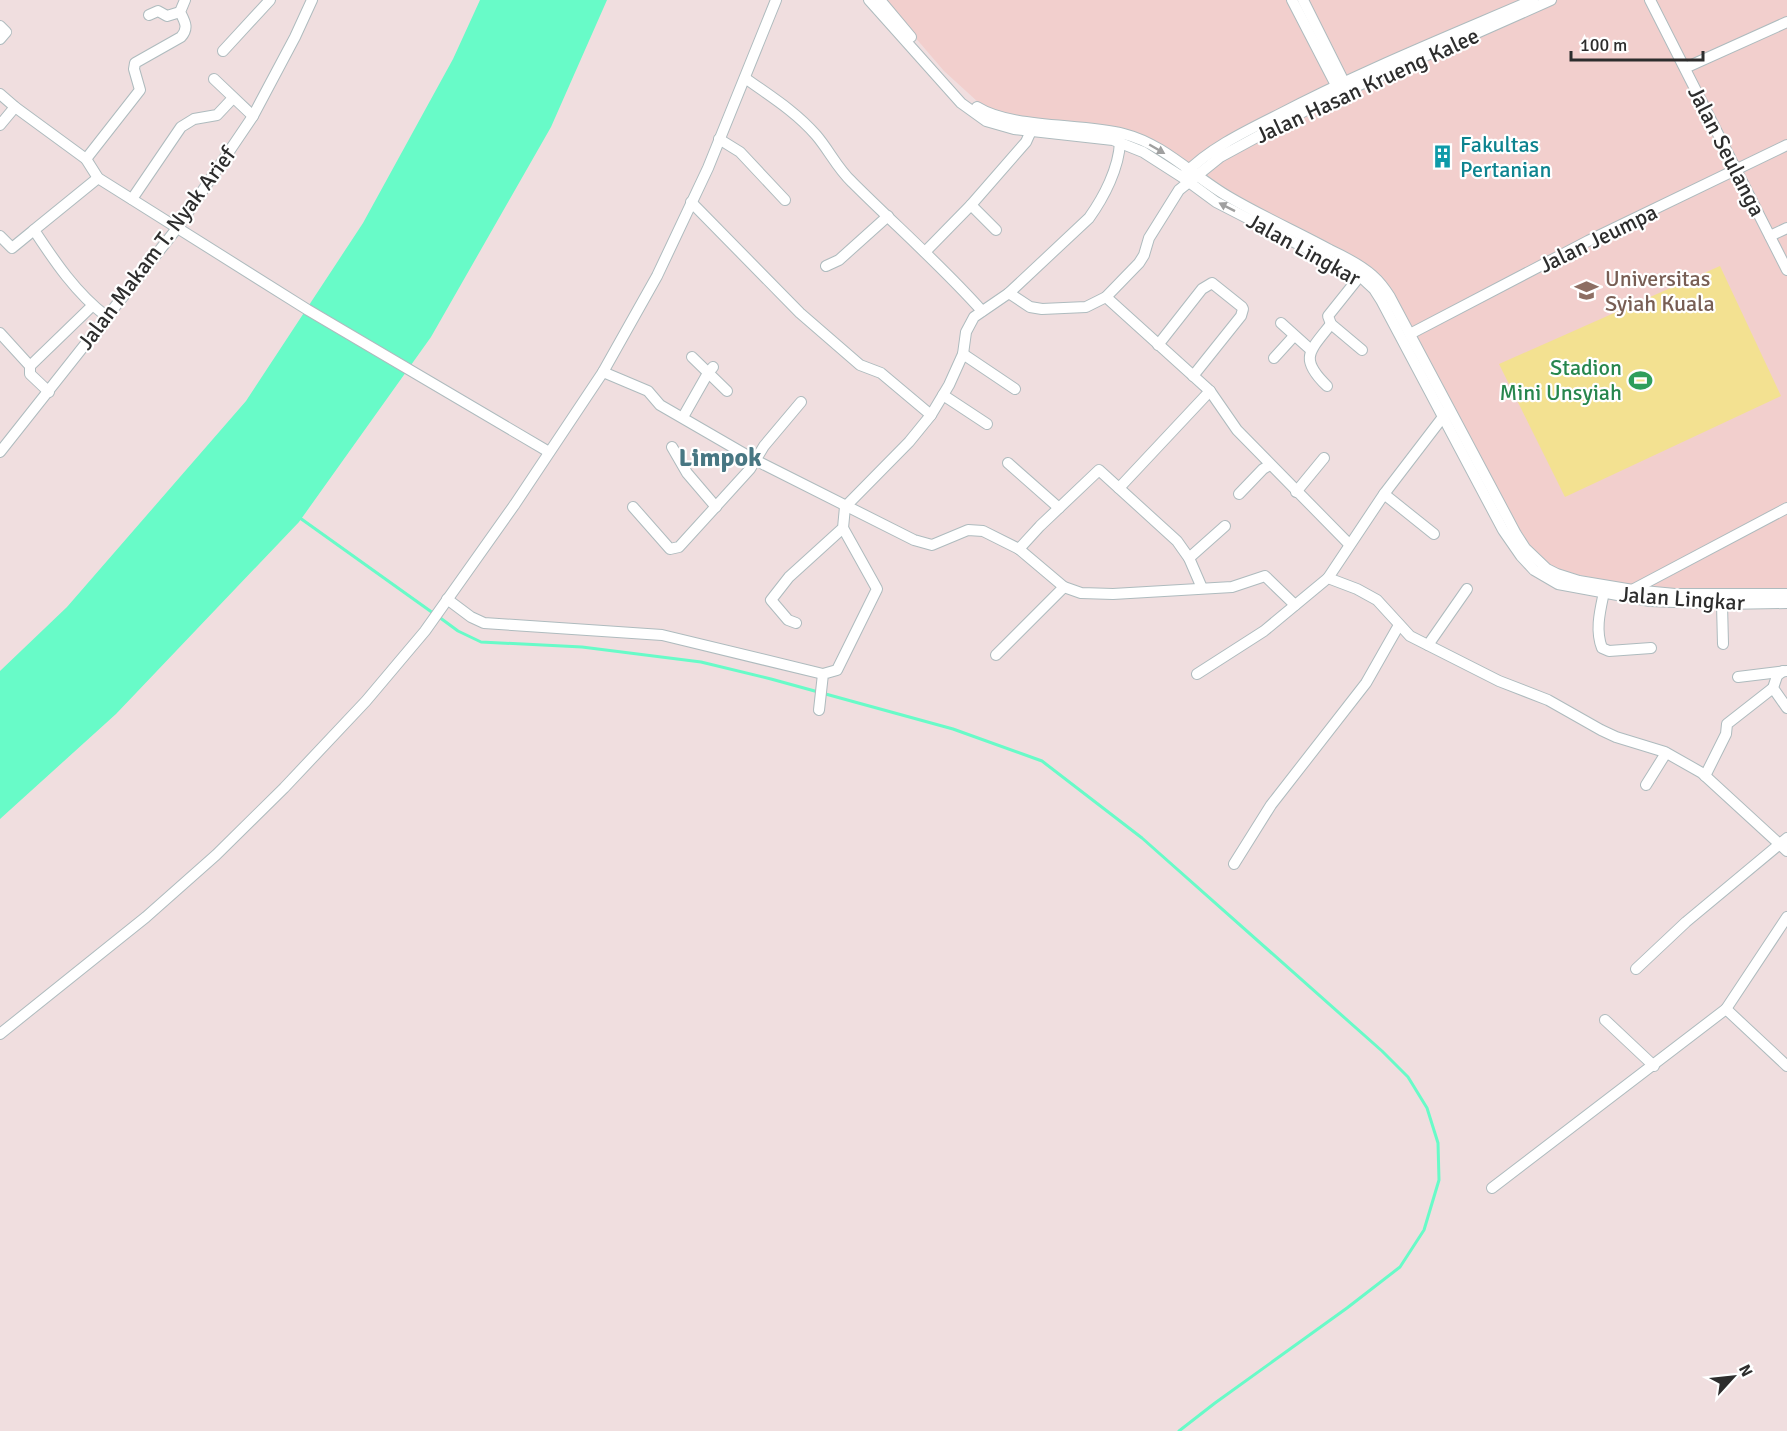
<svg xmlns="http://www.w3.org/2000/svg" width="1787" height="1431" viewBox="0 0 1787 1431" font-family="Signika,sans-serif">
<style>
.education{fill:#f2cfcd}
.pitch{fill:#f3e191}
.water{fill:#68fbc8}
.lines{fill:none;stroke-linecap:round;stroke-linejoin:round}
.stream{stroke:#68fbc8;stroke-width:3}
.minor-casing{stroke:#aebbbe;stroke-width:12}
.minor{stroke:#fff;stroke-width:10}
.oneway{fill:#a0a0a0}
.labels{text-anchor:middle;stroke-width:4.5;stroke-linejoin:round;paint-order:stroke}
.street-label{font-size:22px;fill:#2d2d2d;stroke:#fff}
.culture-label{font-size:22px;fill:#0d838f;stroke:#fff;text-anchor:start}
.education-label{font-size:22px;fill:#785e54;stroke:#fff;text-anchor:start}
.leisure-label{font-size:22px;fill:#27864d;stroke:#fff;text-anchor:end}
.quarter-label{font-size:26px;font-weight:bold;fill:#487783;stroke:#fff}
</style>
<rect width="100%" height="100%" fill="#f0dedf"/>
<path class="education" d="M883 0H1787V589L1668 590 1628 585 1556 570 1531 550 1393 300 1285 225 1115 128 997 113 978 102 944 71Z"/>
<path class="pitch" d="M1720 266 1781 396 1565 497 1499 364Z"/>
<path class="water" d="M480 0H607L551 127 431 337 299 522 116 714 0 819V671L67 607 246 401 363 223 453 59Z"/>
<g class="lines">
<g class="stream">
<path d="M300 518 433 613"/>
<path d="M439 617 458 631 481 642 582 647 701 662 771 679 953 729 1042 761 1142 838 1382 1051 1408 1077 1427 1108 1438 1143 1439 1180 1424 1230 1400 1267 1347 1308 1215 1403 1179 1431"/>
</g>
<defs>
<g id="minor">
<path d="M869 0 961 103 986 121 1014 129 1113 140 1143 152 1182 177 1216 202 1360 276 1374 289 1381 300 1503 530 1521 556 1534 570 1558 584 1650 601 1722 604 1787 603"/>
<path d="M880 0 911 37"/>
<path d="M1292 0 1339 91"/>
<path d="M1303 0 1347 88"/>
<path d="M1650 0 1787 270"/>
<path d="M149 15 158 11 167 16 180 12"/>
<path d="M0 26 6 32 0 39"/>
<path d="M223 51 270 0"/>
<path d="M1685 68 1787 22"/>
<path d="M745 78C770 96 795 111 816 135 829 150 837 168 852 182 895 225 941 265 982 311"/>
<path d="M214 79 253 116"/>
<path d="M0 94 15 107 86 159 98 178 308 310 549 452"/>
<path d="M977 107C1012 129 1081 123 1124 134 1164 144 1194 177 1229 197 1261 216 1297 232 1330 250 1345 257 1361 265 1373 276 1380 282 1385 289 1390 297L1516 534 1525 548 1547 569 1557 574 1579 581 1633 590 1675 594H1787"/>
<path d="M0 125 15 107"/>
<path d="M719 139 740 152 785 200"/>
<path d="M86 159 140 90 134 69 135 63 181 37C189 28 185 22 180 12L185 0"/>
<path d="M1185 174C1208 149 1248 130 1278 115 1360 72 1447 37 1533 0"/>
<path d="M98 178 34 230C55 262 76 293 106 316"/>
<path d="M132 199 181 127 194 119 217 115 233 98"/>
<path d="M691 202 800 313 860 365 881 373 931 415"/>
<path d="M971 205 996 230"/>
<path d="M0 236 12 248 34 230"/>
<path d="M1770 236 1787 228"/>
<path d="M925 252 971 205 1026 142 1031 131"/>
<path d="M826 266 839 260 888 216"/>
<path d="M1360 276 1328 316 1331 324 1362 350"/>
<path d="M1009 293 1089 218C1104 197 1119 168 1120 142"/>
<path d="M1106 297 1210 391 1237 430 1349 544"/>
<path d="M1281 323 1311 350"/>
<path d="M0 333 30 366V374L49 392"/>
<path d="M1410 334 1588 241 1787 145"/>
<path d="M1158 345 1202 289 1212 283 1242 307 1243 309 1241 316 1193 376"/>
<path d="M963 354 1015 389"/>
<path d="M692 357 727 391"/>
<path d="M1274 358 1294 336"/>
<path d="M30 366 92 306"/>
<path d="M603 372 648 391 660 405 755 460 914 540 932 545 968 530 983 531 1019 549 1064 587 1081 593 1113 594 1232 587 1265 576 1295 605"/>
<path d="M1327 386C1298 358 1310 351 1331 324"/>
<path d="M943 395 987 424"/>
<path d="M683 417 708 373 713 367"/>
<path d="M672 447 687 473 716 507"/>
<path d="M0 452 178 227 253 116 295 37 312 0"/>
<path d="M1008 463 1059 508"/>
<path d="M1119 488 1210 391"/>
<path d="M1296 492 1324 458"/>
<path d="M1239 494 1263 469 1270 465"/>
<path d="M1384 494 1434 534"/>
<path d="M633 507 670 549 679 547 750 469 764 446 801 402"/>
<path d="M1019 549 1040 526 1099 470 1177 541 1189 558 1202 588"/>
<path d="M1189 558 1225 526"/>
<path d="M1328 578 1384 494 1446 413"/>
<path d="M1634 589 1787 508"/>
<path d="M1604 592C1600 611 1595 630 1602 648L1609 651 1651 648"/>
<path d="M447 599 471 617 484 623 662 635 823 674"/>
<path d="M1722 604 1723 644"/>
<path d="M796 623 788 620 771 600 789 577 843 528 845 507 909 442 931 415 949 385 963 354 966 332 974 317 1009 293 1030 307 1042 309 1086 307 1106 297 1139 263 1144 255 1149 238 1179 190 1220 157 1321 102 1551 0"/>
<path d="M1428 645 1467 589"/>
<path d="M996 655 1064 587"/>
<path d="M1783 671 1777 676 1773 688 1787 708"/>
<path d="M1197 674 1264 631 1328 578 1357 589 1377 600 1410 636 1499 681 1548 700 1601 730 1616 737 1665 752 1702 773 1787 851"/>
<path d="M1738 677 1787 671"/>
<path d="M819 710 823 674 837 670 877 589 843 528"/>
<path d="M1705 776 1726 734 1727 724 1773 688"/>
<path d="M1646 785 1666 753"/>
<path d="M1234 864 1271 805 1366 683 1399 625"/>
<path d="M1636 969 1686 922 1787 838"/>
<path d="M1726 1009 1787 917"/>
<path d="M1605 1020 1654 1066"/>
<path d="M0 1034 146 917 216 855 284 788 366 701 425 631 515 504 603 372 657 276 708 168 776 0"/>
<path d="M1492 1188 1726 1009 1787 1066"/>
</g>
</defs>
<use href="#minor" class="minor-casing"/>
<use href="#minor" class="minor"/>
</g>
<defs><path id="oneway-solid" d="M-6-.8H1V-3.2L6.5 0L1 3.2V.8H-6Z" transform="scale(1.5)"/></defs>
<g class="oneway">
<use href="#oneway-solid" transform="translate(1157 149) rotate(30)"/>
<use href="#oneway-solid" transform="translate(1227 207) rotate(-153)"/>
</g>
<defs>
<symbol id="building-bare" viewBox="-9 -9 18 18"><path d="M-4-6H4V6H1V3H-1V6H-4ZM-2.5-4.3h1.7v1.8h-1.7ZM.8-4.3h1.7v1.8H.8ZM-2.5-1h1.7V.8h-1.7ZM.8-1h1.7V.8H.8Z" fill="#0f9aa8" stroke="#fff" stroke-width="2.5" paint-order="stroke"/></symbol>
<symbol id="university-bare" viewBox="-9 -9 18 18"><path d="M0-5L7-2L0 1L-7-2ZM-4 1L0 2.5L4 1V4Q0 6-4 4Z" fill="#8d6e63" stroke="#fff" stroke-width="2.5" paint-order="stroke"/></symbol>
<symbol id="stadium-bare" viewBox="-9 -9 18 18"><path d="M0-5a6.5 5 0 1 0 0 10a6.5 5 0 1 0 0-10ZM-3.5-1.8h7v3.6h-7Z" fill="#2e9e5b" stroke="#fff" stroke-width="2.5" paint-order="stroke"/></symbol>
</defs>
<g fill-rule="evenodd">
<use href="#building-bare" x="1426" y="140" width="33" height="33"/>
<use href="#university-bare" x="1570" y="274" width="33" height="33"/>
<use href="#stadium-bare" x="1624" y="364" width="33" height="33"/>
</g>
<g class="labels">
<g class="street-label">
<text transform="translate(1367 85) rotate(-25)" y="8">Jalan Hasan Krueng Kalee</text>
<text transform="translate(1727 151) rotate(63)" y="8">Jalan Seulanga</text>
<text transform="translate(1598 238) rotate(-26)" y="8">Jalan Jeumpa</text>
<text transform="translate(156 248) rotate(-53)" y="8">Jalan Makam T. Nyak Arief</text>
<text transform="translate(1304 249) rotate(29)" y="8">Jalan Lingkar</text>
<text transform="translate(1682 598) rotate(4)" y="8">Jalan Lingkar</text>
</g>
<g class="culture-label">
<text x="1460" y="152">Fakultas<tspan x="1460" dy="25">Pertanian</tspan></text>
</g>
<g class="education-label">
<text x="1605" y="286">Universitas<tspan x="1605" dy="25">Syiah Kuala</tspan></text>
</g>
<g class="leisure-label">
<text x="1622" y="375">Stadion<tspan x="1622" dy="25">Mini Unsyiah</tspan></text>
</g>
<g class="quarter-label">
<text x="720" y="466">Limpok</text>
</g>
</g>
<g transform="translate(1733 1377) rotate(63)" stroke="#ffffff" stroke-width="4.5" paint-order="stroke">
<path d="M0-4.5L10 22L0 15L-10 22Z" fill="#2d2d2d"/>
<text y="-9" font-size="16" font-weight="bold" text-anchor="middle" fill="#2d2d2d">N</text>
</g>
<path d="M1571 51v9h132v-9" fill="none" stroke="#2d2d2d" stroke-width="3"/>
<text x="1580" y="51" font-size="18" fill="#2d2d2d" stroke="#ffffff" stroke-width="4.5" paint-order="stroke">100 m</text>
</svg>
